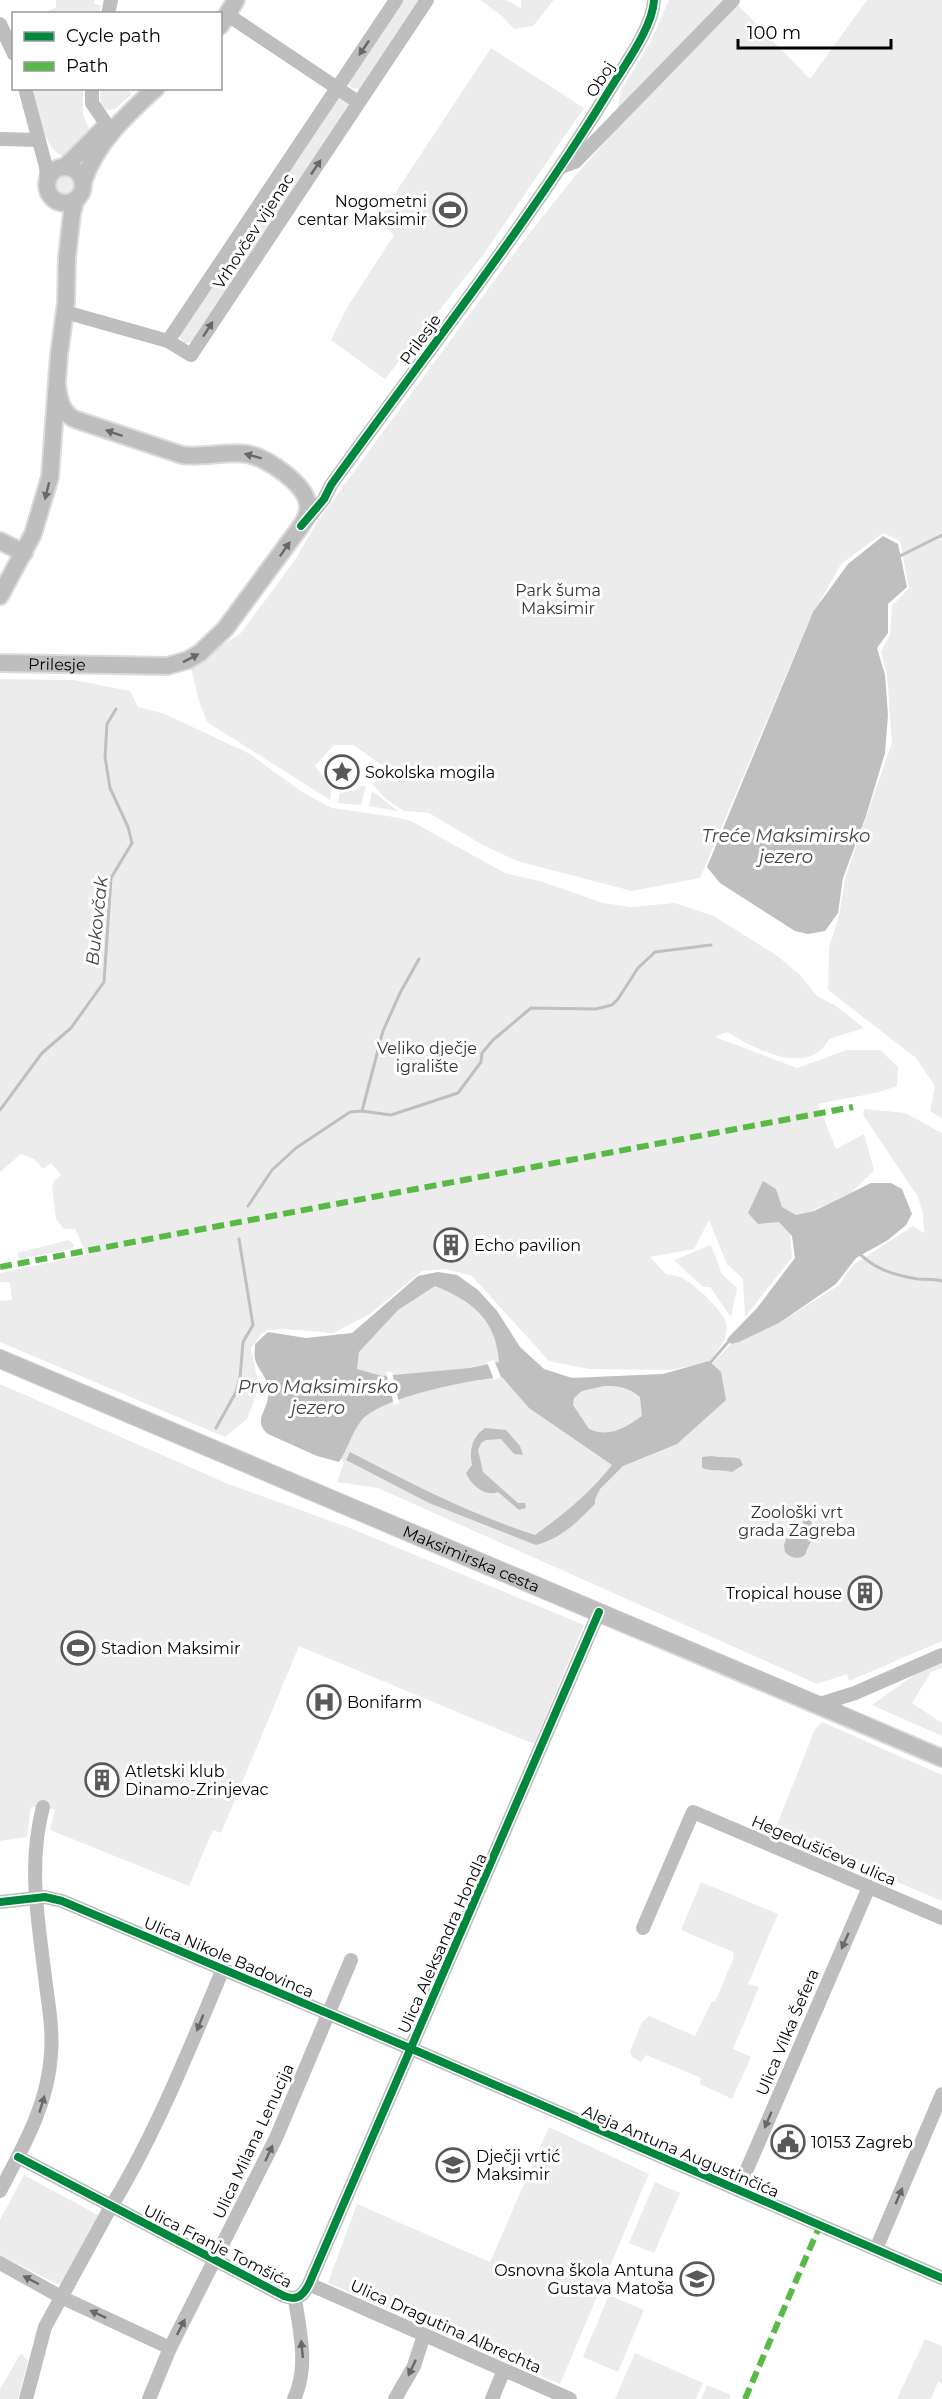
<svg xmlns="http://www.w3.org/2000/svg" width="942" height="2399" viewBox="0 0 942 2399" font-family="Montserrat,sans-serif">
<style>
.green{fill:#ececec}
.water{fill:#bfbfbf;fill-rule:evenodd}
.pier{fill:#fff}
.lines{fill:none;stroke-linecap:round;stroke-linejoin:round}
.stream{stroke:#bfbfbf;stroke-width:3}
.major-casing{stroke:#dbdbdb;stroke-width:20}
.minor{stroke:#bebebe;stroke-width:14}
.major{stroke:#bebebe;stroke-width:16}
.tram{stroke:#bebebe;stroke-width:1.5}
.quiet{stroke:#58b947;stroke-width:6;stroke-dasharray:12 6;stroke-linecap:butt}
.cycleway-casing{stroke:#fff;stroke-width:11}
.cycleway{stroke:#00873e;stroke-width:8}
.oneway{fill:#686868}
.labels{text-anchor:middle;stroke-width:6;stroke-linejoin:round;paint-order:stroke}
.street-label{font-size:16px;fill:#000;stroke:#fff}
.poi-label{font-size:16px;fill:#000;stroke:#fff;text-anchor:start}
.park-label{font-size:16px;fill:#333;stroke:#fff}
.water-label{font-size:18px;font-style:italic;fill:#444;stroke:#fff}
</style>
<rect width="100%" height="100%" fill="#fff"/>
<g class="green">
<path d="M56 0H95L94 4 101 5 99 13H45L56 7Z"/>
<path d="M401 0H423L362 90 351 88 347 82Z"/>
<path d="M480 0H506L521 8V0H554L533 26 514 29 502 16Z"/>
<path d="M669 0H733L810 79 867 0H942V1118L930 1111 935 1086 916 1058 828 990 829 947 839 916 845 878 892 743 887 674 881 652 890 635 892 606 909 588 900 541 883 533 841 564 809 621 700 878 632 891 517 861 481 844 429 813 404 811 387 800 373 785 385 767 353 745H334L315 766 332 789 330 800 207 722 199 701 190 664 240 634 295 560 317 522 521 244 574 177 613 133 621 90 650 43Z"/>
<path d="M491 48 584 108 483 255 385 379 331 340 348 306 394 235 379 222 392 198Z"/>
<path d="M32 89H83V115L89 128 87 134 68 157C44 156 37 108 32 89Z"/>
<path d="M101 89H126L132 94 115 109 108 110C98 105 100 98 101 89Z"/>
<path d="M337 97H342L349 102 350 106 194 342 184 343 178 334Z"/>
<circle cx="64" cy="185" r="10"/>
<path d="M0 679 74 680 130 691 138 707 165 714 250 754 302 792 332 808 394 817 411 821 505 873 543 882 603 903 631 907 675 903 714 916 776 955 798 973 817 996 836 1006 864 1028 829 1039C808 1079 754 1048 727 1032L715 1037 797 1068 847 1050H880L898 1067 897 1086C871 1096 844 1098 818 1104L836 1149 864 1134 874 1170 852 1192 789 1222 792 1257 745 1317 743 1279 727 1264 709 1220 694 1249 650 1257 666 1274C670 1275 676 1275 680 1277 693 1283 722 1309 726 1323 730 1337 717 1352 709 1361L712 1364 731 1344 739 1342 779 1323 839 1285 853 1265 913 1226 924 1233 923 1214 918 1197 863 1115 864 1109 905 1113 942 1133V1641L849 1681 847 1674 817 1684 378 1488 337 1482 344 1463 339 1456 347 1350 388 1304 418 1276 438 1272 457 1275 478 1290 497 1311 520 1347 544 1369 572 1378 663 1374 695 1365 670 1370 589 1369 549 1361 472 1276 446 1269 422 1271 370 1314 333 1333 284 1329 269 1330 261 1334 251 1349 259 1387 247 1419 225 1437 0 1342V1301L12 1300 10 1282H0V1273L87 1255 75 1229H64L56 1219 52 1187 54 1181 61 1175 51 1163 43 1169 34 1159 21 1154 0 1172Z"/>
<path d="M361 786H366L361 805 338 803 340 793 355 790Z"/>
<path d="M372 791 398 811 369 806Z"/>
<path d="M69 1240 74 1245 72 1249 19 1259 17 1253Z"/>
<path d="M711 1245 722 1274 737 1288 731 1317 710 1287H703L674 1260Z"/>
<path d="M0 1384 226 1483 350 1528 584 1625 534 1744 299 1646 221 1833 213 1830 189 1886 50 1830 55 1809 31 1807 27 1837 0 1841Z"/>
<path d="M942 1662V1668L931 1672 912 1703 942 1723V1736L872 1705 921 1670Z"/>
<path d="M822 1722 942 1775V1901L775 1830 815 1729Z"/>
<path d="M701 1882 778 1914 748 1984 759 1987 733 2049 751 2057 732 2099 700 2084 701 2078 646 2055 641 2062 632 2057 630 2051 642 2022 649 2016 695 2036 712 2001 715 2002 734 1957 733 1952 681 1930Z"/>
<path d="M549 2127 649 2174 560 2384 328 2283 357 2204 490 2262Z"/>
<path d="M24 2175 100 2216 62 2284H57L0 2255V2220Z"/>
<path d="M655 2182 680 2193 654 2253 629 2243Z"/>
<path d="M609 2295 644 2310 618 2372 583 2357Z"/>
<path d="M925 2339 942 2346V2384L938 2382 931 2399H897Z"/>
<path d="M21 2353 28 2361 18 2399H0V2389Z"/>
<path d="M635 2353 703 2383 696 2399H615Z"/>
<path d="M707 2385 731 2395 729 2399H701Z"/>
</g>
<g class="water">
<path d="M883 536 898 544 907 587 888 604V633L877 648 885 675 888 715 885 753 866 816 843 878 838 913 825 931 808 934 795 931 720 883 707 867 813 612 848 564Z"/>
<path d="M763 1181 776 1189 782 1207 796 1215 814 1211 871 1183H891L902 1189 912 1214 906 1225 888 1240 856 1258 836 1284 779 1323 739 1342 731 1344 727 1339 757 1308 795 1258 792 1236 779 1222 758 1224 748 1213Z"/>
<path d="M438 1272 457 1275 478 1290 497 1311 520 1347 544 1369 572 1378 663 1374 709 1361 721 1372 726 1400 677 1444 623 1466 600 1489 595 1499V1504C577 1522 562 1538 536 1545L429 1503 346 1460 350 1452C410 1483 470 1514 535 1535 563 1515 591 1492 612 1465L529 1408 502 1377C469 1380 381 1397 361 1421 351 1434 348 1449 339 1462L317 1456 268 1434C252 1420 268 1411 268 1395 269 1376 259 1373 255 1359 254 1355 255 1348 255 1344L268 1332 306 1338 352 1333 418 1276ZM435 1286C472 1301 496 1319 499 1362L470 1368 382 1376 357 1369 359 1352 398 1310ZM604 1386C619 1386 628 1387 640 1397L642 1416C625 1428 609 1438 589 1429L573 1405 574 1398 582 1391Z"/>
<path d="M485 1428 506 1430 520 1446 523 1455 514 1454 501 1439 486 1440 481 1443 478 1450 483 1472 518 1503H525L526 1508 519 1510 498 1492C485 1497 471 1485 466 1473L472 1465C469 1450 472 1437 485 1428Z"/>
<path d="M711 1456C721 1458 731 1456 740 1459L743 1465 732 1472C723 1469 715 1472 702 1468V1457Z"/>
<path d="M796 1509 810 1516 812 1525 821 1530 823 1535C809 1543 811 1540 805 1555 797 1560 791 1558 785 1552L784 1545 789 1531 795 1529 803 1534 807 1531 802 1520 790 1518 788 1516 790 1510Z"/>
</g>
<g class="pier">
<path d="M494 1360 501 1377 494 1380 487 1362Z"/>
<path d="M386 1372H392L399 1403 394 1405Z"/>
</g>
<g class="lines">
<g class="stream">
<path d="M900 556 942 535"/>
<path d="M0 1110 42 1053 71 1028 104 982 111 878 132 843 128 827 110 788 105 757 107 724 116 709"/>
<path d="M362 1111 383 1031 400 993 419 959"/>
<path d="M248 1206 272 1170 296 1148 350 1112 362 1111 391 1115 458 1093 481 1062 482 1053 493 1040 531 1008 596 1009 612 1005 618 999 638 968 655 952 711 945"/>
<path d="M861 1255C876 1270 897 1276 918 1279 926 1279 934 1279 942 1281"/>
<path d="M710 1363 729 1341"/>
<path d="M216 1428 236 1392 240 1378 243 1342 253 1325 239 1239"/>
</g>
<defs>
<g id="major">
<path d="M220 26 236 0"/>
<path d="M65 167 103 129"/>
<circle cx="65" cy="185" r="18"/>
<path d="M83 182C95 144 127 114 156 88"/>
<path d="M0 541 24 553"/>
<path d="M0 596 33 534 50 477 59 355 66 303 67 257 72 213 76 199"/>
<path id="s1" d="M0 663 167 666 188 660 200 653 225 629 301 526C305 520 309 513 308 505 306 484 266 457 247 454 225 451 203 458 182 455L77 420C62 415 59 400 57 385"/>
<path id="s2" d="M0 1359 942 1758"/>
</g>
</defs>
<use href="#major" class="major-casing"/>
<g class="minor">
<path d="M108 14 111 0"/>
<path d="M228 15 358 102"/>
<path d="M0 24 14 54"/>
<path d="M25 88 46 167 47 180"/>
<path d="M92 88V103L109 128 107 137"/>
<path d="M0 139 38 140"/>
<path d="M561 167 575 162 733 0"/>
<path d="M65 312 168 341 191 355 427 0"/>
<path d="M168 341 396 0"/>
<path d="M305 523 324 499 331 485C425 354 526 227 610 89 624 66 653 27 654 0"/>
<path d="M817 1705 855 1693 942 1655"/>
<path d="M0 1902 45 1897 62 1901 419 2052 942 2278"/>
<path d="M643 1928 693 1812 942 1918"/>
<path d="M18 2157 284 2296C297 2301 303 2296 309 2284L599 1612"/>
<path d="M738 2190 869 1887"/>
<path d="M0 2191C23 2147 48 2105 51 2054 53 2031 49 2008 46 1985 39 1925 27 1867 43 1807"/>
<path d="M876 2249 942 2094"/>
<path d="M0 2263 61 2297 170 2348"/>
<path d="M309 2284 570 2399"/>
<path d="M26 2399 45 2327 108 2212C155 2136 188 2052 223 1969"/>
<path d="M149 2399 170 2348 276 2138 351 1960"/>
<path d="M294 2399C309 2366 300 2333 295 2299"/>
<path d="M395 2399 414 2366 424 2335"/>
<path d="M492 2399 504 2370"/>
</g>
<use href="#major" class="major"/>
<g class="tram">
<path d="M0 1350 832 1702 942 1751"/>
<path d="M0 1368 595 1620 822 1713 942 1766"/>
</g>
<g class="quiet">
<path d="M0 1267 853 1107"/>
<path d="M745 2399 820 2225"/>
</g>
<defs>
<g id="cycleway">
<path d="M301 526 324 499 331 485C425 354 526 227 610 89 624 66 653 27 654 0"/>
<path d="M0 1902 45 1897 62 1901 419 2052 942 2278"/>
<path d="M18 2157 284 2296C297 2301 303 2296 309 2284L599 1612"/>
</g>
</defs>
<use href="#cycleway" class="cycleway-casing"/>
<use href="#cycleway" class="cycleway"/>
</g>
<defs><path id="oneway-solid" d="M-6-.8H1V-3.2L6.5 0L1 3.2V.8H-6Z" transform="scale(1.5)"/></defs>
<g class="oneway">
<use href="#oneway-solid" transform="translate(364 48) rotate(124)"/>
<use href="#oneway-solid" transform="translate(316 167) rotate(-56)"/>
<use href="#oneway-solid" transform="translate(208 329) rotate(-57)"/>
<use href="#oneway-solid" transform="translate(114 433) rotate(-161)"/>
<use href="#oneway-solid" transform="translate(253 456) rotate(-165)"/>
<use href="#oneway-solid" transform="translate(47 491) rotate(104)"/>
<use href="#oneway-solid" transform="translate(285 549) rotate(-55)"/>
<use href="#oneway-solid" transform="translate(191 658) rotate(-27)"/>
<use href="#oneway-solid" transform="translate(845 1941) rotate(114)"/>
<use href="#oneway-solid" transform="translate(200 2023) rotate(112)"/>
<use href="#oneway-solid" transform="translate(42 2104) rotate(-73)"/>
<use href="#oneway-solid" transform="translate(768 2120) rotate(113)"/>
<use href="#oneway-solid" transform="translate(269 2153) rotate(-65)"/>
<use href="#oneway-solid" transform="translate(899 2196) rotate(-67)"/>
<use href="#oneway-solid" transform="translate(31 2280) rotate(-152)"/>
<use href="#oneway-solid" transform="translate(98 2314) rotate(-155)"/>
<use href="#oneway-solid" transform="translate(181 2327) rotate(-63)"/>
<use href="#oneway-solid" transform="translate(302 2349) rotate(-96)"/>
<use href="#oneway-solid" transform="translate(412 2368) rotate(115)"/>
</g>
<defs>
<symbol id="stadium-ring" viewBox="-11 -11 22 22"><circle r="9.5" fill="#fff" stroke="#595959" stroke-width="1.5"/><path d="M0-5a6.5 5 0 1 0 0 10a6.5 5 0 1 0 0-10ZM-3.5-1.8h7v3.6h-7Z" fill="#595959"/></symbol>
<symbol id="sight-ring" viewBox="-11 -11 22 22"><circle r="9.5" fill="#fff" stroke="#595959" stroke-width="1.5"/><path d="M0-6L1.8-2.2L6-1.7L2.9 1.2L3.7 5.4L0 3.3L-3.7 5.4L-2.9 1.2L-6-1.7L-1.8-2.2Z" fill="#595959"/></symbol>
<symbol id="building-ring" viewBox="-11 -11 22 22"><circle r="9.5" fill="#fff" stroke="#595959" stroke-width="1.5"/><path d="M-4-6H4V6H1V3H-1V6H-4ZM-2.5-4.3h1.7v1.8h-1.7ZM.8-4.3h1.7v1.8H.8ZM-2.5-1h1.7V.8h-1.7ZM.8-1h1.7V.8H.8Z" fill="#595959"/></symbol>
<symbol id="hospital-ring" viewBox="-11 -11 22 22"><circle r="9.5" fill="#fff" stroke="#595959" stroke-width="1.5"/><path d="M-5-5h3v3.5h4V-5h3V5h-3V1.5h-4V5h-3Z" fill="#595959"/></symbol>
<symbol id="civic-ring" viewBox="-11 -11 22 22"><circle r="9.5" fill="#fff" stroke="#595959" stroke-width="1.5"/><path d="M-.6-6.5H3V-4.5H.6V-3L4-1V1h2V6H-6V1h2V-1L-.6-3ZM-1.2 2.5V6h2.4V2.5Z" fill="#595959"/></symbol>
<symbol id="school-ring" viewBox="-11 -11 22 22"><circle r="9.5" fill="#fff" stroke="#595959" stroke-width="1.5"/><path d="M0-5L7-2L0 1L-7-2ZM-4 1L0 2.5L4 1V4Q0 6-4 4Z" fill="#595959"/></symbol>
</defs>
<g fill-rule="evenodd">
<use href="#stadium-ring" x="431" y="191" width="38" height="38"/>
<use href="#sight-ring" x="323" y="753" width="38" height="38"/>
<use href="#building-ring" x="432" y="1226" width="38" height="38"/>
<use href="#building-ring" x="846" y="1574" width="38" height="38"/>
<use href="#stadium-ring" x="59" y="1629" width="38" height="38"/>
<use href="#hospital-ring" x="305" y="1683" width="38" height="38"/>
<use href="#building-ring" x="83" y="1761" width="38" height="38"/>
<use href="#civic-ring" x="769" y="2123" width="38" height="38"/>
<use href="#school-ring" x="434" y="2146" width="38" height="38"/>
<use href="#school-ring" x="678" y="2260" width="38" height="38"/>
</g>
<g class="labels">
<g class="street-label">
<text transform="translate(600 79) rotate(-58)" y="6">Oboj</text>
<text transform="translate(253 231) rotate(-57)" y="6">Vrhovčev vijenac</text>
<text transform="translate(420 339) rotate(-54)" y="6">Prilesje</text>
<text dy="6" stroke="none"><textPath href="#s1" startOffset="57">Prilesje</textPath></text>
<text dy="6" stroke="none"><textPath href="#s2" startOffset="512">Maksimirska cesta</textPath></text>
<text transform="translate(824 1850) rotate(23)" y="6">Hegedušićeva ulica</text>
<text transform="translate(442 1943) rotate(-66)" y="6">Ulica Aleksandra Hondla</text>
<text transform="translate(229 1957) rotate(23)" y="6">Ulica Nikole Badovinca</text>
<text transform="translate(787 2032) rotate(-67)" y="6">Ulica Vilka Šefera</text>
<text transform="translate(253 2141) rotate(-65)" y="6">Ulica Milana Lenucija</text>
<text transform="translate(681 2151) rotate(23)" y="6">Aleja Antuna Augustinčića</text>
<text transform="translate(218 2246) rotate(27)" y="6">Ulica Franje Tomšića</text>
<text transform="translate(446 2326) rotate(24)" y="6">Ulica Dragutina Albrechta</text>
</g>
<g class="poi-label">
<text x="427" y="207" text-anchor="end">Nogometni<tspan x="427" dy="18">centar Maksimir</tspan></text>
<text x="365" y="778">Sokolska mogila</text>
<text x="474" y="1251">Echo pavilion</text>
<text x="842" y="1599" text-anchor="end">Tropical house</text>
<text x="101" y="1654">Stadion Maksimir</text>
<text x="347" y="1708">Bonifarm</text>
<text x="125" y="1777">Atletski klub<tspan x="125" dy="18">Dinamo-Zrinjevac</tspan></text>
<text x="811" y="2148">10153 Zagreb</text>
<text x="476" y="2162">Dječji vrtić<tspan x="476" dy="18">Maksimir</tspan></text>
<text x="674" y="2276" text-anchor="end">Osnovna škola Antuna<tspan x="674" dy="18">Gustava Matoša</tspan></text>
</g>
<g class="park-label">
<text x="558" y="596">Park šuma<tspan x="558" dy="18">Maksimir</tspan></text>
<text x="427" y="1054">Veliko dječje<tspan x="427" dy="18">igralište</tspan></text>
<text x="797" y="1518">Zoološki vrt<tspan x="797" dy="18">grada Zagreba</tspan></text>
</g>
<g class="water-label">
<text x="786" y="842">Treće Maksimirsko<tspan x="786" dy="21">jezero</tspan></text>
<text transform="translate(97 921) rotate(-84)" y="6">Bukovčak</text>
<text x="318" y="1393">Prvo Maksimirsko<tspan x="318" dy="21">jezero</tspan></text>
</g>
</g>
<rect x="12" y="12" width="210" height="78" fill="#ffffff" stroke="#999999" stroke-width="1.5"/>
<rect x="24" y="32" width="30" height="9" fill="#00873e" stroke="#999999" stroke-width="1.5"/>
<text x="66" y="42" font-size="18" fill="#000000">Cycle path</text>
<rect x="24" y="62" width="30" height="9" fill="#58b947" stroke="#999999" stroke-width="1.5"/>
<text x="66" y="72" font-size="18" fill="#000000">Path</text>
<path d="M738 39v9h153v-9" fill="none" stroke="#000000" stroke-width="3"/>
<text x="747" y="39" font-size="18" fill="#000000" stroke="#ffffff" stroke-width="4.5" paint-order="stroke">100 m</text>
</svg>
